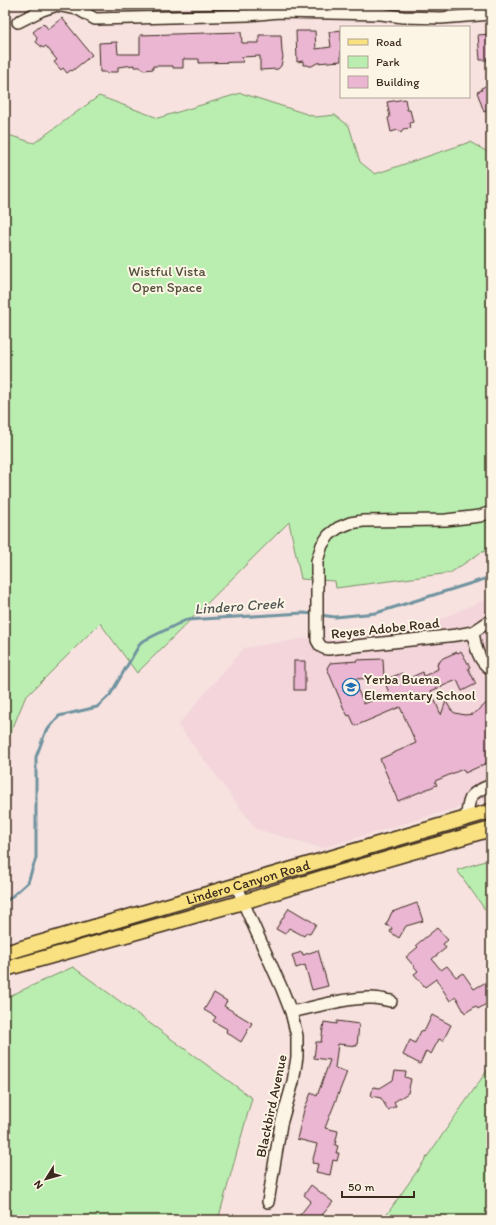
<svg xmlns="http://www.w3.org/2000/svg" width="496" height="1225" viewBox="0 0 496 1225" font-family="Itim,sans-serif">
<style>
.built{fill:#f3d5db}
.green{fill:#baeeb0;stroke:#7a8c67}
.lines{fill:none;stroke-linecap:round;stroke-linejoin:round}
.stream{stroke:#70939f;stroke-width:3}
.building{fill:#eab6d2;stroke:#3b2a1e}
.minor-casing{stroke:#3b2a1e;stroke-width:14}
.major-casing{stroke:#3b2a1e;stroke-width:17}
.minor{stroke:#fcf5e5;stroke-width:11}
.major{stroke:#f9e181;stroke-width:14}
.labels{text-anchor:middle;stroke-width:4;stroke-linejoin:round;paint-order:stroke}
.park-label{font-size:14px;fill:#54513b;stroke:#fcf5e5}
.street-label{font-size:14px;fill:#3b2a1e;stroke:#fcf5e5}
.poi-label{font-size:14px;fill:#3b2a1e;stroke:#fcf5e5;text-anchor:start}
.water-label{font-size:15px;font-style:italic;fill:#515654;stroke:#fcf5e5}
</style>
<rect width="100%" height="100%" fill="#f7e2df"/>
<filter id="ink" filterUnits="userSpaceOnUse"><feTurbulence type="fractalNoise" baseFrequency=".025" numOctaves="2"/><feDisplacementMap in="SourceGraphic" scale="8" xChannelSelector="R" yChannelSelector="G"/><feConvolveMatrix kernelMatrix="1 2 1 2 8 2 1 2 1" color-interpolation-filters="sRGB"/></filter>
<g filter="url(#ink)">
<path class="built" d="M491 598V797L446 811 322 848 256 829 178 725 244 648 308 638 330 640 436 621 475 604Z"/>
<g class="green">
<path d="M241 93 316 117 335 115 349 126 360 162 375 174 470 142 491 154V549L480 553 450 573 336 588 335 581 301 579 289 522 137 673 100 623 25 698 5 747V134L34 143 99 96 158 118Z"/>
<path d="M491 859V918L457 870Z"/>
<path d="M73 967 252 1098 218 1220H5V998Z"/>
<path d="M491 1065V1220H383Z"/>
</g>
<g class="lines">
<g class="stream">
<path d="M320 615 335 617 376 613 491 577"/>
<path d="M5 901 9 899 28 882 36 858V757L45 733 59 716 97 707 110 695 141 642 186 620 303 613 314 614"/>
</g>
</g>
<g class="building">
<path d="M62 18 92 55 72 71 71 70 67 73 63 68 61 70 54 62 57 60 46 46 43 48 36 42 37 37 33 32 43 24 44 25H45L48 29Z"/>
<path d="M341 30V61L317 63 312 66H309L308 65H303V61L297 62 296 31H315L316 49 331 47 329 32Z"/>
<path d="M241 32 242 43H259V35H281L282 52 283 57 281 66 278 69 260 70V56L242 57 243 62 199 63V59H183V68H173V66H153V69L144 70 140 67H134V65L118 67V72H110L108 74 105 72H100L99 43 117 42 118 54H140V35Z"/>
<path d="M491 34V60H480L478 35Z"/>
<path d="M491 84V109L484 112 477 92 482 90 481 88Z"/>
<path d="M405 99 407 110H410L413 122 410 123 411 128 403 129 401 133 398 130 391 132 388 118 390 117 387 102Z"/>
<path d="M461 651 470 667 468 668 476 684 462 691 457 680 431 691 441 715 446 701 451 710 455 713 465 715 473 714 479 710 491 699V756L487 757 489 762 465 773 463 769 435 781 437 785 398 801 380 759 416 743 400 707 355 726 350 715 348 716 344 709 327 668 330 663 357 661 356 660 383 659 384 678 353 679 364 704 389 693 384 680 402 673 405 680 423 672 424 676 438 669 437 664 440 662V661L443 658 457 652 458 653Z"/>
<rect x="294" y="661" width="11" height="29"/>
<path d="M417 903 423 921 406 926 399 938 390 932 392 928 386 925 392 912Z"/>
<path d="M289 908 316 924 310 934 307 932 304 936 289 928 285 934 276 929Z"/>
<path d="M437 928 448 940 443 944 446 948 432 959 441 970 447 966 456 977 463 973 474 989 491 979V1001L478 1009 476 1006 465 1013 456 997 450 1001 436 979 425 987 414 974 418 971 406 957 418 947 416 945Z"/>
<path d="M318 950 328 986 312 990 305 965 296 968 292 955 302 952 303 955Z"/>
<path d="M214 993 227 1001 224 1006 252 1023 241 1042 226 1032 227 1029 213 1021 216 1017 204 1010Z"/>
<path d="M432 1015 451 1025 443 1041 439 1039 431 1054 426 1051 420 1064 403 1055 410 1040 415 1043 421 1031 425 1030Z"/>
<path d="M337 1021 359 1024 357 1046 338 1044 335 1068 347 1072 325 1128 338 1131 335 1145 338 1146 336 1153H339L337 1161 333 1160 330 1175 316 1172 318 1164 312 1163 317 1144 297 1139 304 1110 311 1093 317 1096 330 1060 314 1058 316 1042H321L324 1022 337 1024Z"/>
<path d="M395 1071 406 1072 405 1077 411 1079 408 1093 394 1102 396 1106 388 1110 381 1098 371 1096 373 1087 380 1088 393 1080Z"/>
<path d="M311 1185 333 1202 318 1220H296L311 1201 304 1195Z"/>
</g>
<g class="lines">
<defs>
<g id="minor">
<path d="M18 22 42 10 57 5 78 9 95 19 248 15 279 12 381 14 403 17 441 18 491 14"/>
<path d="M491 512 480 516 446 520 363 521 350 523 338 528 329 535 322 545 317 561V640C320 646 321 648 328 649L457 635 473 632 491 620"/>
<path d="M473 632C475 645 478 662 491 669"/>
<path d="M466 819C470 796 468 794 491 785"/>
<path d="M237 885 243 902 282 989 291 1012 297 1036V1057L293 1082 281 1124 268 1202"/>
<path d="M291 1012C315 1007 349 997 372 998 378 998 385 1000 391 1001"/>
</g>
<g id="major">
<path id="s1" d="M5 953 491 811"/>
<path d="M5 969 243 902 325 877 491 829"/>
</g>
</defs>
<use href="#minor" class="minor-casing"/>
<use href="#major" class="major-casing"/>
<use href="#minor" class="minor"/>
<use href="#major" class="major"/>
</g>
</g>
<defs>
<symbol id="school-ring" viewBox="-11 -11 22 22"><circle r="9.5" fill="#fcf5e5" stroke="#1f6fb2" stroke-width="1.5"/><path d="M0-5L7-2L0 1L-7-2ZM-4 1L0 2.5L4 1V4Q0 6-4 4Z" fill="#1f6fb2"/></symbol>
</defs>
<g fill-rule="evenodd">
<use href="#school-ring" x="341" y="677" width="20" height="20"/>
</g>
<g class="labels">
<g class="park-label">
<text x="167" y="276">Wistful Vista<tspan x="167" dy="16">Open Space</tspan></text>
</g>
<g class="street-label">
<text transform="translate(385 628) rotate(-6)" y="5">Reyes Adobe Road</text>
<text dy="5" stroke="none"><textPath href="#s1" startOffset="253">Lindero Canyon Road</textPath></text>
<text transform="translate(271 1106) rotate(-78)" y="5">Blackbird Avenue</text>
</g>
<g class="poi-label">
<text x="364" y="684">Yerba Buena<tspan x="364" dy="16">Elementary School</tspan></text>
</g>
<g class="water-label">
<text transform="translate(239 606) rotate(-4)" y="5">Lindero Creek</text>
</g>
</g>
<rect width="496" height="1225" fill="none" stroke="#fcf5e5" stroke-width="20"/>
<rect x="10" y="10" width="476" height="1205" fill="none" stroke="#3b2a1e" stroke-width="1.5" filter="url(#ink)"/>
<rect x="340" y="26" width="130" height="72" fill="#fcf5e5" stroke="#afa495"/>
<rect x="348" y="39" width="20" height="6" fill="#f9e181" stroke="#afa495"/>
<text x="376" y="46" font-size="12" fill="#3b2a1e">Road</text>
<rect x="348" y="56" width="20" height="12" fill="#baeeb0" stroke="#afa495"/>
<text x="376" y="66" font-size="12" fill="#3b2a1e">Park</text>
<rect x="348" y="76" width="20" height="12" fill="#eab6d2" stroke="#afa495"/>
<text x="376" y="86" font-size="12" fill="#3b2a1e">Building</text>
<g transform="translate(46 1179) rotate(233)" stroke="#fcf5e5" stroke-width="3" paint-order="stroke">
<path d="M0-3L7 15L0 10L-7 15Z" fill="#3b2a1e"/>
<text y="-6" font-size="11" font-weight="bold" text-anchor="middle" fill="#3b2a1e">N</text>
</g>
<path d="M342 1191v6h72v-6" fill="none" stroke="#3b2a1e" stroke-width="2"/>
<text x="348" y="1191" font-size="12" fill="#3b2a1e" stroke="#fcf5e5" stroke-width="3" paint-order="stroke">50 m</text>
</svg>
